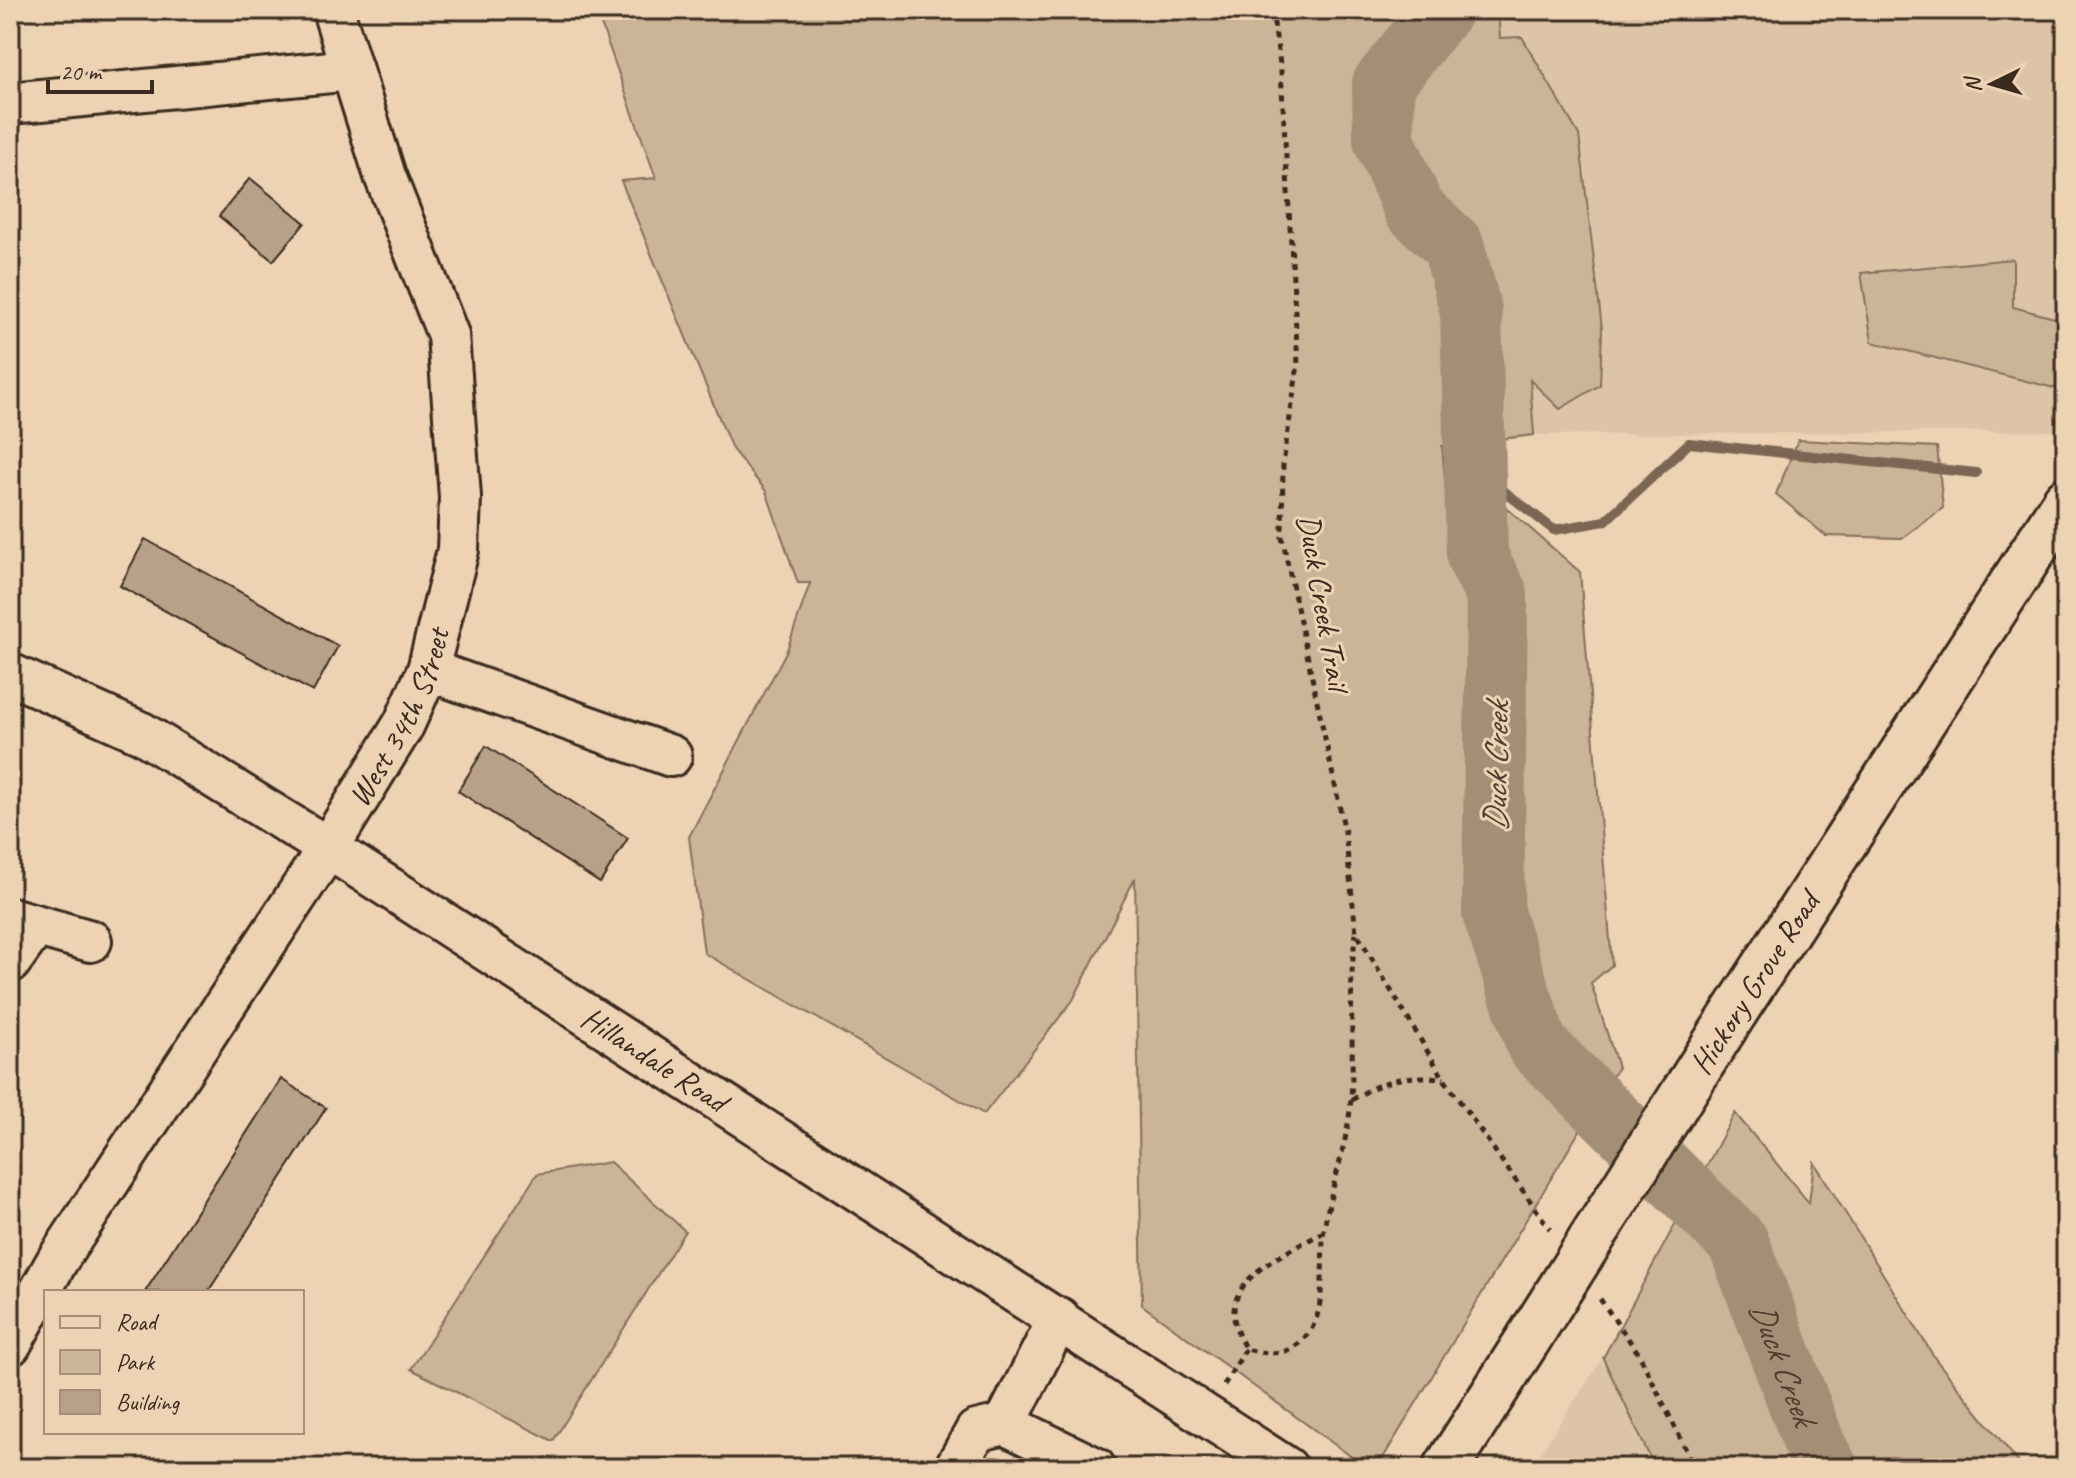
<svg xmlns="http://www.w3.org/2000/svg" width="2076" height="1478" viewBox="0 0 2076 1478" font-family="Caveat,sans-serif">
<style>
.built{fill:#ddc3a7}
.green{fill:#ccb499;stroke:#846f5c;stroke-width:2}
.lines{fill:none;stroke-linecap:round;stroke-linejoin:round}
.stream{stroke:#7b6653;stroke-width:10}
.river{stroke:#a58e76;stroke-width:62}
.building{fill:#b8a188;stroke:#3b2a1e;stroke-width:2}
.minor-casing{stroke:#3b2a1e;stroke-width:46}
.major-casing{stroke:#3b2a1e;stroke-width:50}
.path{stroke:#3b2a1e;stroke-width:5;stroke-dasharray:6 6;stroke-linecap:butt}
.minor{stroke:#edd2b4;stroke-width:40}
.major{stroke:#edd2b4;stroke-width:44}
.major-bridge-casing{stroke:#3b2a1e;stroke-width:50;stroke-linecap:butt}
.major-bridge{stroke:#edd2b4;stroke-width:44}
.labels{text-anchor:middle;stroke-width:6;stroke-linejoin:round;paint-order:stroke}
.street-label{font-size:32px;fill:#3b2a1e;stroke:#edd2b4}
.water-label{font-size:34px;font-style:italic;fill:#503e30;stroke:#edd2b4}
</style>
<rect width="100%" height="100%" fill="#edd2b4"/>
<filter id="ink" filterUnits="userSpaceOnUse"><feTurbulence type="fractalNoise" baseFrequency=".0125" numOctaves="2"/><feDisplacementMap in="SourceGraphic" scale="16" xChannelSelector="R" yChannelSelector="G"/><feConvolveMatrix kernelMatrix="1 2 1 2 8 2 1 2 1" color-interpolation-filters="sRGB"/></filter>
<g filter="url(#ink)">
<g class="built">
<path d="M1498 10H2066V413L2055 431 1534 435Z"/>
<path d="M1603 1358 1655 1468H1530Z"/>
</g>
<g class="green">
<path d="M596 10H1498L1500 38 1522 37 1579 135 1602 329 1600 385 1560 409 1530 380 1534 435 1442 446 1449 526 1510 722 1511 606 1461 501 1492 495 1580 572 1612 965 1591 983 1618 1067 1377 1468H1367L1142 1305 1135 878 1073 1000 984 1114 704 953 689 837 787 650 810 583H798L766 491 732 449 621 181 656 178Z"/>
<path d="M2013 259V307L2066 321V391L1872 342 1861 273Z"/>
<path d="M1798 440 1937 447 1943 508 1902 538 1826 536 1776 494Z"/>
<path d="M1735 1113 1809 1203 1814 1162 1936 1360 2023 1468H1655L1603 1358Z"/>
<path d="M610 1162 685 1231 553 1441 411 1369 537 1174Z"/>
</g>
<g class="lines">
<path class="stream" d="M1473 467 1554 530 1605 521 1689 443 1976 473"/>
<path class="river" id="s1" d="M1442 10 1383 84 1384 140 1414 209 1453 245 1471 311 1477 556 1497 595 1493 913 1537 1045 1738 1242 1816 1448 1827 1468"/>
</g>
<g class="building">
<path d="M250 178 305 223 273 261 219 216Z"/>
<path d="M145 539 338 646 313 692 120 586Z"/>
<path d="M486 746 628 838 600 883 458 791Z"/>
<path d="M281 1079 326 1108 208 1292H145Z"/>
</g>
<g class="lines">
<defs>
<g id="minor">
<path d="M10 103 352 70"/>
<path d="M428 670 671 756"/>
<path id="s2" d="M10 674 142 733 328 848 1287 1468"/>
<path d="M10 918 91 941"/>
<path d="M10 962 36 926"/>
<path id="s3" d="M10 1345 57 1261 328 848 404 724 428 670 458 550 460 497 448 335 385 176 333 10"/>
<path d="M1005 1424 1059 1318"/>
<path d="M955 1468 976 1431 1005 1424 1095 1468"/>
</g>
<g id="major">
<path d="M1720 1035 2066 500"/>
<path d="M1446 1468 1529 1338"/>
</g>
</defs>
<use href="#minor" class="minor-casing"/>
<use href="#major" class="major-casing"/>
<g class="path">
<path d="M1272 10 1281 71 1298 364 1283 464 1282 537 1345 832 1356 932 1444 1079 1550 1229"/>
<path d="M1352 1100C1382 1080 1409 1073 1444 1079"/>
<path d="M1324 1232C1277 1258 1205 1285 1246 1349 1274 1356 1292 1356 1310 1331 1327 1307 1320 1258 1324 1229 1331 1186 1349 1141 1351 1097 1355 1042 1347 987 1356 933"/>
<path d="M1600 1299 1639 1354 1695 1468"/>
<path d="M1224 1385 1246 1349"/>
</g>
<use href="#minor" class="minor"/>
<use href="#major" class="major"/>
<defs>
<path id="major-bridge" d="M1529 1338 1720 1035"/>
</defs>
<use href="#major-bridge" class="major-bridge-casing"/>
<use href="#major-bridge" class="major-bridge"/>
</g>
</g>
<g class="labels">
<g class="street-label">
<text transform="translate(1324 602) rotate(80)" y="11">Duck Creek Trail</text>
<text dy="11" stroke="none"><textPath href="#s3" startOffset="740">West 34th Street</textPath></text>
<text transform="translate(1754 983) rotate(-57)" y="11">Hickory Grove Road</text>
<text dy="11" stroke="none"><textPath href="#s2" startOffset="752">Hillandale Road</textPath></text>
</g>
<g class="water-label">
<text transform="translate(1495 767) rotate(-89)" y="12">Duck Creek</text>
<text dy="12" stroke="none"><textPath href="#s1" startOffset="1504">Duck Creek</textPath></text>
</g>
</g>
<rect width="2076" height="1478" fill="none" stroke="#edd2b4" stroke-width="40"/>
<rect x="20" y="20" width="2036" height="1438" fill="none" stroke="#3b2a1e" stroke-width="3" filter="url(#ink)"/>
<rect x="44" y="1290" width="260" height="144" fill="#edd2b4" stroke="#a68f78" stroke-width="2"/>
<rect x="60" y="1316" width="40" height="12" fill="#edd2b4" stroke="#a68f78" stroke-width="2"/>
<text x="116" y="1330" font-size="24" fill="#3b2a1e">Road</text>
<rect x="60" y="1350" width="40" height="24" fill="#ccb499" stroke="#a68f78" stroke-width="2"/>
<text x="116" y="1370" font-size="24" fill="#3b2a1e">Park</text>
<rect x="60" y="1390" width="40" height="24" fill="#b8a188" stroke="#a68f78" stroke-width="2"/>
<text x="116" y="1410" font-size="24" fill="#3b2a1e">Building</text>
<g transform="translate(1992 84) rotate(265)" stroke="#edd2b4" stroke-width="6" paint-order="stroke">
<path d="M0-6L14 30L0 20L-14 30Z" fill="#3b2a1e"/>
<text y="-12" font-size="22" font-weight="bold" text-anchor="middle" fill="#3b2a1e">N</text>
</g>
<path d="M48 80v12h104v-12" fill="none" stroke="#3b2a1e" stroke-width="4"/>
<text x="60" y="80" font-size="24" fill="#3b2a1e" stroke="#edd2b4" stroke-width="6" paint-order="stroke">20 m</text>
</svg>
